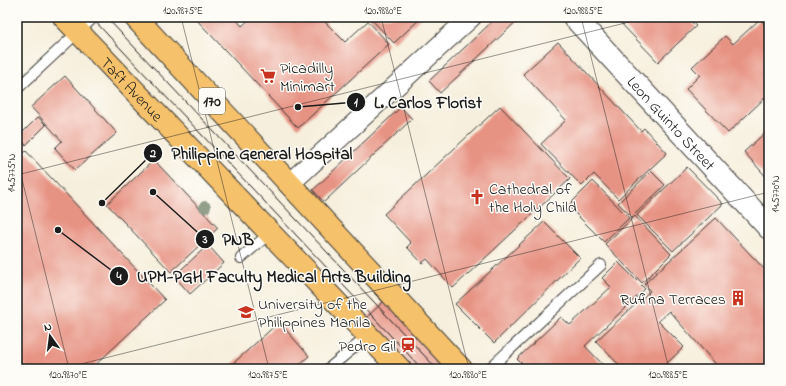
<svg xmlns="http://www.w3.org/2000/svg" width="786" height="386" viewBox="0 0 786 386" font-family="'Indie Flower',sans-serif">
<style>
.building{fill:#e79383}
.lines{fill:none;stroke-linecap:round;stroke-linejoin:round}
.service-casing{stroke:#3d3c39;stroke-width:12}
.minor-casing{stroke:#3d3c39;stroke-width:22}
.tertiary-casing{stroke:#3d3c39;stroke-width:24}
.primary-casing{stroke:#3d3c39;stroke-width:24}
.service{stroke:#fff;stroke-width:10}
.minor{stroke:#fff;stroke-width:20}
.tertiary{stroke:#fff;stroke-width:22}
.primary{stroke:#f5c16b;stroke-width:22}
.tram{stroke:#1c1c1c;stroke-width:1}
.tree{fill:#929f8b}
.ticks{fill:none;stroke:#1c1c1c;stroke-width:1;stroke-opacity:0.45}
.labels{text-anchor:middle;stroke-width:3;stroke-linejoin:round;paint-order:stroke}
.shield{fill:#fdfcf7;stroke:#605f5e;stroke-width:1}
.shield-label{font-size:15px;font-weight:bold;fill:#1c1c1c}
.poi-label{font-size:16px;fill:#1c1c1c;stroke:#fdfcf7;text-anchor:start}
.street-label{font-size:16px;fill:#1c1c1c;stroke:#fdfcf7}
.leader{fill:none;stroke:#1c1c1c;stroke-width:1.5}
.callout-dot{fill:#1c1c1c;stroke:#fdfcf7;stroke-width:1.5}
.mark-label{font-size:12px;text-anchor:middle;font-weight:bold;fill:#fff}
.callout-label{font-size:17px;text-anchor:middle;font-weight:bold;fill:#1c1c1c;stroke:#fdfcf7;stroke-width:3;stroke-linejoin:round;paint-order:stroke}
.neatline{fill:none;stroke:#1c1c1c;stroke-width:1.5}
.ticks-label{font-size:10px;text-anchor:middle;fill:#1c1c1c}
</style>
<rect width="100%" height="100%" fill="#fdfcf7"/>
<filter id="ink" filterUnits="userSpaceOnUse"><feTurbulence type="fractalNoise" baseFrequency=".025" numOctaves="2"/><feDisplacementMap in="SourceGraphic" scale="8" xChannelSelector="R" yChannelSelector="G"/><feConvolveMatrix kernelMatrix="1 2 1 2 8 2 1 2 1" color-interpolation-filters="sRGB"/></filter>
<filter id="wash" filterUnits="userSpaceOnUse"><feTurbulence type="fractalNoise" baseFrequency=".012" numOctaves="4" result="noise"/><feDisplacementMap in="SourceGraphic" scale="16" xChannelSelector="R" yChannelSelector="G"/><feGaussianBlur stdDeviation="0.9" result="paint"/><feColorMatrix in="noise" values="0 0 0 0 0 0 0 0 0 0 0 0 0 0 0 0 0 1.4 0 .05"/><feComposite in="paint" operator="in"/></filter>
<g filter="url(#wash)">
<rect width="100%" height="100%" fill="#f7efdd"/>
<g id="blocks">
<g class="building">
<path d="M194 17H234L242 26 252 17H320L345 42 368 21 389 44 298 128Z"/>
<path d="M369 17H422L394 43Z"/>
<path d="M497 17H521L440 93 429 81Z"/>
<path d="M615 17H687L696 26 658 62Z"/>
<path d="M760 19 769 29V94L728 133 686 89 700 75 692 67 725 36 733 44Z"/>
<path d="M558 42 641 131 644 128 667 153 618 199 594 174 582 186 541 144 566 120 523 74Z"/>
<path d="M65 76 117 133 75 170 55 148 62 141 31 107Z"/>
<path d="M500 106 570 179 453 288 427 259 422 263 407 247 411 243 384 214Z"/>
<path d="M401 107 412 119 324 202 313 190Z"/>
<path d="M38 117 46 125 26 145 18 137Z"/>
<path d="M769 129V180L744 152Z"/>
<path d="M26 151 165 300 91 369H28L17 358V159Z"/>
<path d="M154 160 218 228 171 272 107 204Z"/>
<path d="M687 167 723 204 673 251 637 215Z"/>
<path d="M651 171 665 185 632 217 618 203Z"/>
<path d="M593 181 629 218 604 242 568 206Z"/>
<path d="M635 216 671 254 642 283 605 244Z"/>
<path d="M716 218 769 274V369H720L669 311 658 321 684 347 661 369H623L596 341 650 291 644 284Z"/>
<path d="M544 222 580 258 494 343 455 304Z"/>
<path d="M208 245 224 263 190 294 174 276Z"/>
<path d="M618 262 645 289 585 346 607 369H527L517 359 561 317 570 325 611 287 602 278Z"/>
<path d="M387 280 472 369H390L344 320 357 308 366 318 383 302 374 293Z"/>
<path d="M279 322 309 356 294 369H227Z"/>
</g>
</g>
</g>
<g filter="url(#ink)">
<use href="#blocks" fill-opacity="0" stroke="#3d3c39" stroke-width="1"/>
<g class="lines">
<defs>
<g id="service">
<path d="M17 89 94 17"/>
<path d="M241 258 270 233"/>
<path d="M328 369 368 336"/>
<path d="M489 369 601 265"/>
</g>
<path id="minor" d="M289 184 471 17"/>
<g id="tertiary">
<path id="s1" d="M574 17 769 228"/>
</g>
<g id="primary">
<path id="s2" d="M64 17 400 369"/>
<path d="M135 17 461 369"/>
</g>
</defs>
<use href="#service" class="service-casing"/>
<use href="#minor" class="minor-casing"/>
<use href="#tertiary" class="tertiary-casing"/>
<use href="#primary" class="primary-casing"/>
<use href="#service" class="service"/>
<use href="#minor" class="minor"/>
<use href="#tertiary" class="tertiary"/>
<use href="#primary" class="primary"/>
<g class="tram">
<path d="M91 17 422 369"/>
<path d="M106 17 437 369"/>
</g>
</g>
<circle class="tree" cx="205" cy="207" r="6"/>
</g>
<path class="ticks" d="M181 17 269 369M381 17 469 369M581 17 669 369M17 159 69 369M17 175 649 17M61 369 769 192"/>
<defs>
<symbol id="supermarket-bare" viewBox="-9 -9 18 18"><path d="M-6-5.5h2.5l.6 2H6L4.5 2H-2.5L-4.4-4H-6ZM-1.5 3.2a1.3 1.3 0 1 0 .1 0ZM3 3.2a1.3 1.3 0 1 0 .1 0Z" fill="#c8321e" stroke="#fdfcf7" stroke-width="2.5" paint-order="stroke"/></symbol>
<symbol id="church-bare" viewBox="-9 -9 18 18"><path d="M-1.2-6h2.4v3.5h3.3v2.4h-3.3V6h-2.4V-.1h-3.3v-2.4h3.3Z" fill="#c8321e" stroke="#fdfcf7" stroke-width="2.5" paint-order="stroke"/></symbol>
<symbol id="building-bare" viewBox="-9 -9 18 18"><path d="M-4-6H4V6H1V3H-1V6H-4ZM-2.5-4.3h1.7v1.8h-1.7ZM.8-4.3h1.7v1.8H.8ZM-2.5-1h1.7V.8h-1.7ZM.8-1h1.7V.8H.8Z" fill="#c8321e" stroke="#fdfcf7" stroke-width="2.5" paint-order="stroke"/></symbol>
<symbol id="university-bare" viewBox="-9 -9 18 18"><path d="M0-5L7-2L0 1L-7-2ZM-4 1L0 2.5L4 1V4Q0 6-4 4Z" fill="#c8321e" stroke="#fdfcf7" stroke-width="2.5" paint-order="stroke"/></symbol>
<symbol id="station-bare" viewBox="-9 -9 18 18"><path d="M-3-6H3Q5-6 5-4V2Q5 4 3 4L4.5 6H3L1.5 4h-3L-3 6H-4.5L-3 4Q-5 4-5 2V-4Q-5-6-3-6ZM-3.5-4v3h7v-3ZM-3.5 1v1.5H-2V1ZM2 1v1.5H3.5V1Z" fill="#c8321e" stroke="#fdfcf7" stroke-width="2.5" paint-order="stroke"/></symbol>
</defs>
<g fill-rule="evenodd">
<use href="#supermarket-bare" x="257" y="65" width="22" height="22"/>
<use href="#church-bare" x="466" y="186" width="22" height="22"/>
<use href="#building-bare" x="727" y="287" width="22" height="22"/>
<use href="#university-bare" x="235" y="301" width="22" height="22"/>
<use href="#station-bare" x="397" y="334" width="22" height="22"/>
</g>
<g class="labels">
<rect class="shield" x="199" y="88" width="26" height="26" rx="3"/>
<g class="shield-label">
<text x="212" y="106">170</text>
</g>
<g class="poi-label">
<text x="280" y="73">Picadilly<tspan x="280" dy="18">Minimart</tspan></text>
<text x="489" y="194">Cathedral of<tspan x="489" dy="18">the Holy Child</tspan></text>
<text x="726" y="304" text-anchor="end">Rufina Terraces</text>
<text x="258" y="309">University of the<tspan x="258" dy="18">Philippines Manila</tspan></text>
<text x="396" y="351" text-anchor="end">Pedro Gil</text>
</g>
<g class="street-label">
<text dy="6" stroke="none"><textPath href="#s2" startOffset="99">Taft Avenue</textPath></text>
<text dy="6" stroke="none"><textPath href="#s1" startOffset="144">Leon Guinto Street</textPath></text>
</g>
</g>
<path class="leader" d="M298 107L356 102M102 203L153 153M153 192L205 239M58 230L119 276"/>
<g class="callout-dot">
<circle cx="298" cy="107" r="4"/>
<circle cx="102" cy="203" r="4"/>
<circle cx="153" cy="192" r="4"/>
<circle cx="58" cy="230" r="4"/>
<circle cx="356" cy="102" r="10"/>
<circle cx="153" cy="153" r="10"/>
<circle cx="205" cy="239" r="10"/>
<circle cx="119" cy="276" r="10"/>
</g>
<g class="mark-label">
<text x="356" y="106">1</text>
<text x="153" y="157">2</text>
<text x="205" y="243">3</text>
<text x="119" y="280">4</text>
</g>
<g class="callout-label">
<text x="428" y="108">L. Carlos Florist</text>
<text x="262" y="159">Philippine General Hospital</text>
<text x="238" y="245">PNB</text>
<text x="274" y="282">UPM-PGH Faculty Medical Arts Building</text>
</g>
<rect width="786" height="386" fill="none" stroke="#fdfcf7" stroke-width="44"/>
<g transform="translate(50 336) rotate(346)" stroke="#fdfcf7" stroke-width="3" paint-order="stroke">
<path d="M0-3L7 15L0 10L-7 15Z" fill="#1c1c1c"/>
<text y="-6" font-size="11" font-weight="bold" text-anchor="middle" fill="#1c1c1c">N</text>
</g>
<rect x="22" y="22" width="742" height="342" class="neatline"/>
<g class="ticks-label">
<text x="183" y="14">120.9875°E</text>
<text x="383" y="14">120.9880°E</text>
<text x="583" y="14">120.9885°E</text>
<text transform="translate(11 173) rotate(-90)" y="4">14.5775°N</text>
<text transform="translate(775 194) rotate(-90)" y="4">14.5770°N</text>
<text x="68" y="378">120.9870°E</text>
<text x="268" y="378">120.9875°E</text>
<text x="468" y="378">120.9880°E</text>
<text x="668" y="378">120.9885°E</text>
</g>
</svg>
